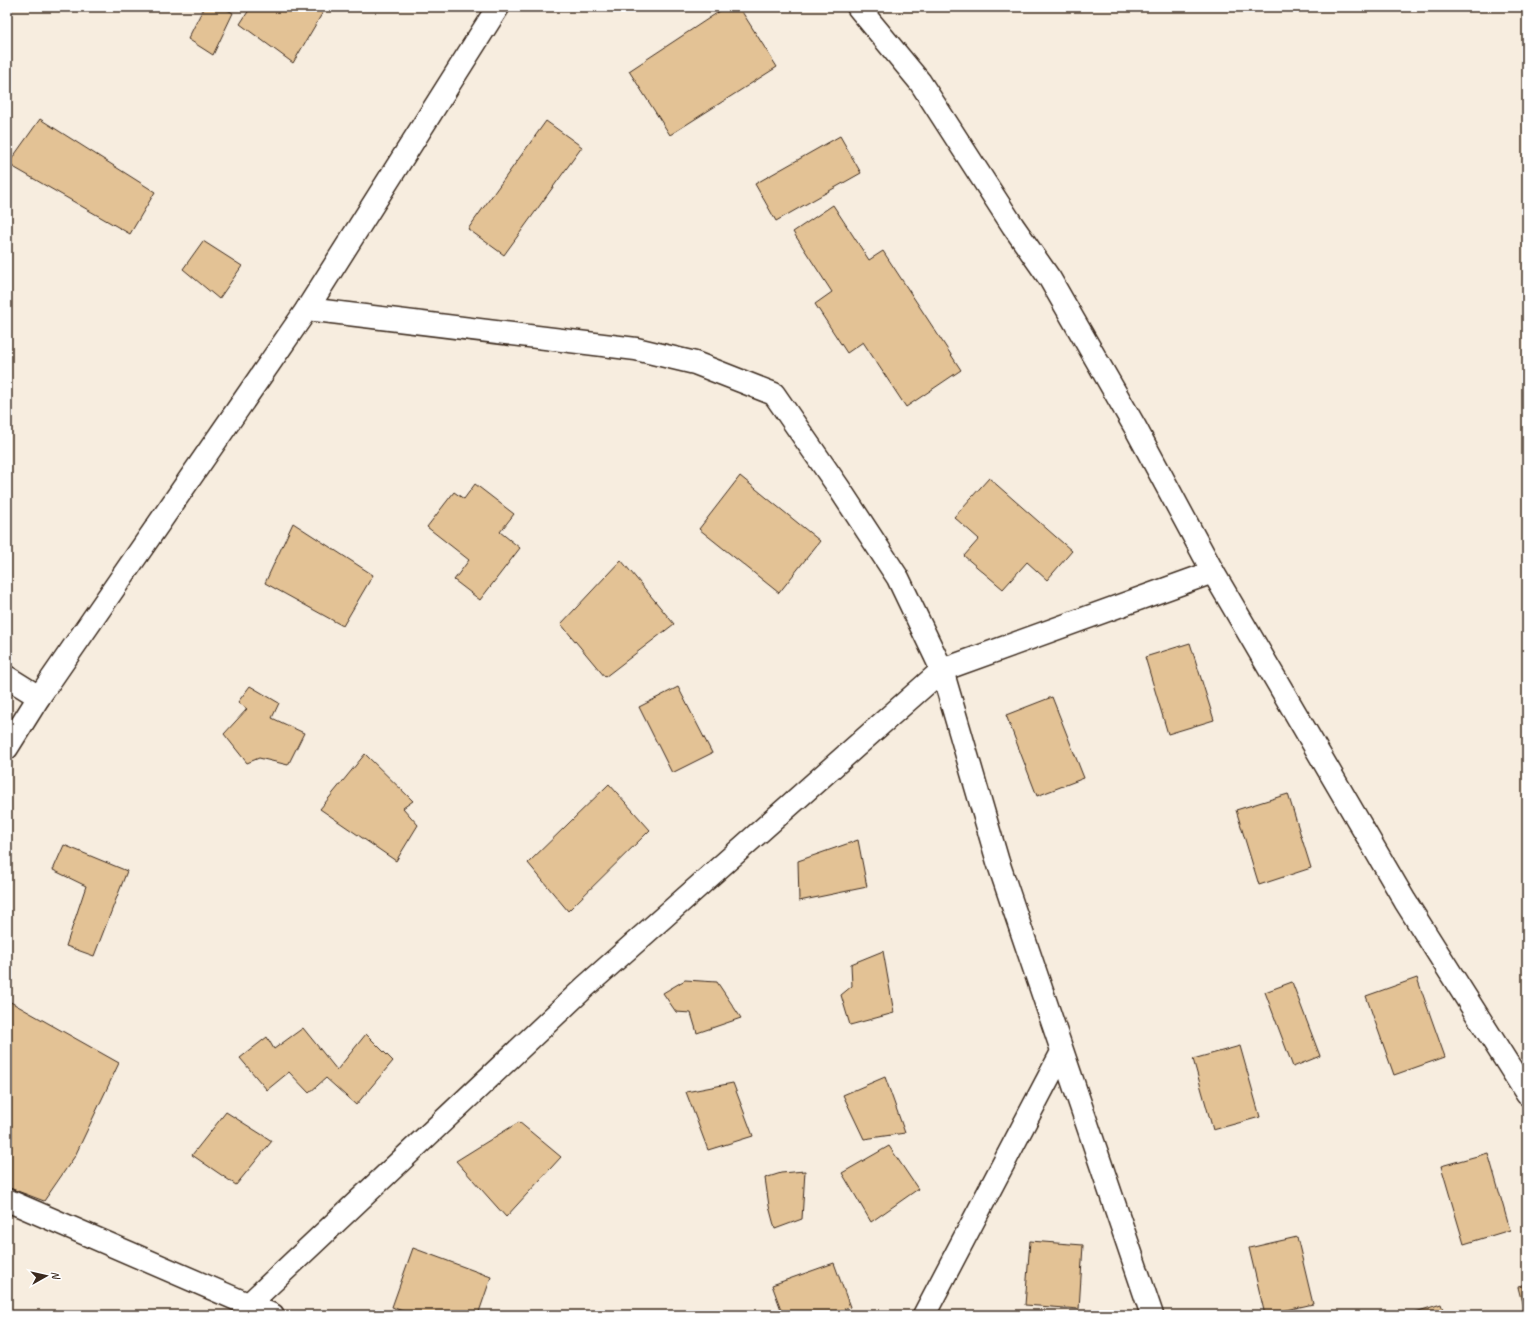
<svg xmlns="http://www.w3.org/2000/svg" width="1534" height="1322" viewBox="0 0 1534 1322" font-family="Caveat,sans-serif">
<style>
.building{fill:#e3c295;stroke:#3b2a1e}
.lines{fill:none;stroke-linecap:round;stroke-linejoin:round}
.street-casing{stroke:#3b2a1e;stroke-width:25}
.street{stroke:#fff;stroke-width:22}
</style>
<rect width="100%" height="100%" fill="#f7eddf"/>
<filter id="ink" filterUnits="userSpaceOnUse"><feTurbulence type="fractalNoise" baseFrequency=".025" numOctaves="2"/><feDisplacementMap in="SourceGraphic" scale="8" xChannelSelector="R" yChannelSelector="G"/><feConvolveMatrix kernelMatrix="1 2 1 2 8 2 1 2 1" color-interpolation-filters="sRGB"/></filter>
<g filter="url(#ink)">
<g class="building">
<path d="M204 7H222L233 13 213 55 188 39Z"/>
<path d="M251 7H326L293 63 240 24Z"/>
<path d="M726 7H739L777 67 670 135 629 71Z"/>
<path d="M40 119 155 192 130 234 8 164Z"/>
<path d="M546 121 582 147 504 255 468 229Z"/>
<path d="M840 136 861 173 776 221 755 184Z"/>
<path d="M833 205 869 260 883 251 961 370 906 407 863 342 847 353 815 304 832 292 793 232Z"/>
<path d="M203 241 242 266 219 299 183 269Z"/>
<path d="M740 476 820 541 779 593 699 529Z"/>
<path d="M989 478 1072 551 1047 580 1027 562 1003 589 964 556 979 539 954 517Z"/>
<path d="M475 484 514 514 500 532 520 548 480 600 454 580 469 560 427 527 454 492 464 499Z"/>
<path d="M293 523 373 575 343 626 265 583Z"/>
<path d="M621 560 674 624 605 677 561 624Z"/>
<path d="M1190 643 1214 720 1168 734 1145 657Z"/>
<path d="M250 686 279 703 272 718 304 733 288 765 259 758 247 763 224 734 247 709 238 702Z"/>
<path d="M678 687 712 753 672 773 639 707Z"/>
<path d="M1052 697 1084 778 1037 796 1006 715Z"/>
<path d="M365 754 413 801 403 808 418 825 396 861 320 809Z"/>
<path d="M609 784 650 830 568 911 528 863Z"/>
<path d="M1288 794 1311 868 1259 885 1236 810Z"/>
<path d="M858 840 867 887 799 901 798 861Z"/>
<path d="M64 845 127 871 94 956 66 946 86 886 53 870Z"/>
<path d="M883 951 894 1013 850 1025 841 995 852 986 851 964Z"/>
<path d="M1417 978 1445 1057 1394 1075 1366 996Z"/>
<path d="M685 980 717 982 741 1018 697 1033 691 1013 676 1012 663 993Z"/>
<path d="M1292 982 1320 1056 1293 1067 1265 992Z"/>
<path d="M7 1000 119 1063 75 1156 44 1201 7 1187Z"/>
<path d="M303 1028 337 1070 366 1034 393 1061 356 1105 326 1078 309 1093 289 1072 267 1090 240 1058 267 1037 274 1049Z"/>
<path d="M1240 1046 1260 1117 1213 1130 1193 1059Z"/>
<path d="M885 1077 905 1133 864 1139 843 1095Z"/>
<path d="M733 1083 753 1136 708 1150 686 1092Z"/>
<path d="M226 1112 272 1141 236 1185 192 1155Z"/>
<path d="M519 1122 561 1157 506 1217 456 1161Z"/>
<path d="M889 1146 918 1189 871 1222 842 1173Z"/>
<path d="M1488 1153 1510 1230 1464 1244 1441 1166Z"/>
<path d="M805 1171 802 1219 775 1229 769 1206 765 1178 781 1173Z"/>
<path d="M1297 1237 1313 1304 1265 1315 1249 1248Z"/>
<path d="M1030 1241 1083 1245 1079 1309 1025 1305Z"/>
<path d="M413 1248 491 1277 478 1315H413L392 1307Z"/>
<path d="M834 1263 850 1307 828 1315H783L772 1285Z"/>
<path d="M1527 1285V1315H1525L1518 1287Z"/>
<path d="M1441 1304 1445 1315H1406Z"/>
<path d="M701 1311 702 1315H688Z"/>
</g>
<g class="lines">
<defs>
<g id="street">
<path d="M858 7 920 82 1013 226 1050 279 1135 427 1213 572 1405 901 1527 1094"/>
<path d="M307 309 636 349 695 363 774 394 839 488 898 578 942 670 998 862 1152 1315"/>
<path d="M7 677 39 697"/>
<path d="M7 748 39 697 307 309 498 7"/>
<path d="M7 1200 273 1315"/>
<path d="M248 1305 585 987 942 670 1213 572"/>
<path d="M924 1315 1062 1052"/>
</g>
</defs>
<use href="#street" class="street-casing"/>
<use href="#street" class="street"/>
</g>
</g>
<rect width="1534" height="1322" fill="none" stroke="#fff" stroke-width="24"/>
<rect x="12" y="12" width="1510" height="1298" fill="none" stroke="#3b2a1e" stroke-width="1.5" filter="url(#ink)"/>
<g transform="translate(46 1276) rotate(82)" stroke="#ffffff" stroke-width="3" paint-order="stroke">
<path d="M0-3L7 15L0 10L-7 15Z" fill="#3b2a1e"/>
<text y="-6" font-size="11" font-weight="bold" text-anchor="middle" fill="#3b2a1e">N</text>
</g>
</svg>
